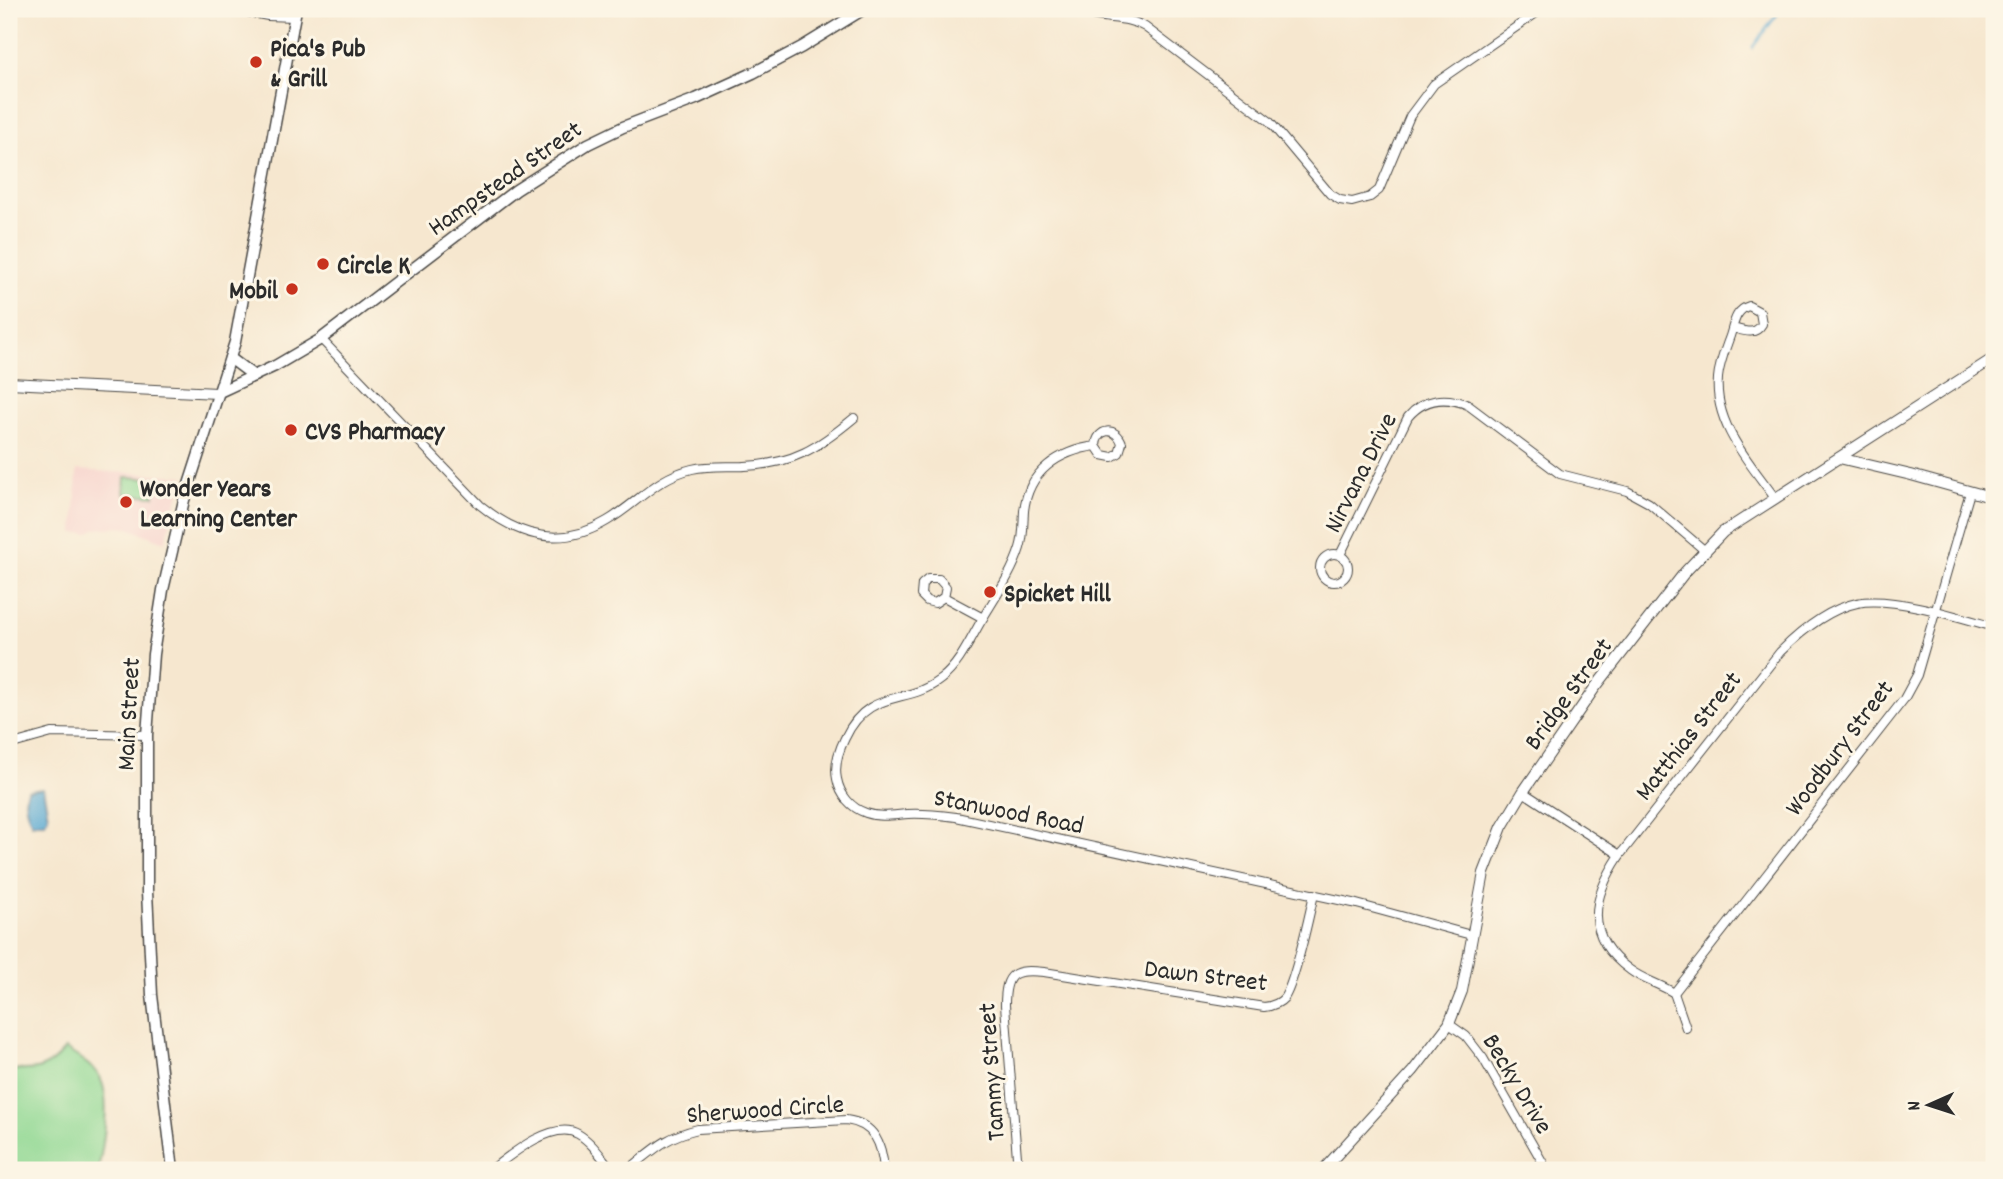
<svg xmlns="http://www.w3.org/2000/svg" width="2003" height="1179" viewBox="0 0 2003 1179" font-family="Dekko,sans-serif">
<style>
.built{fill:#f7d0cb}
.green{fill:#90d893;stroke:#5e825f;stroke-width:2}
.water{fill:#57a7d1;stroke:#41697e;stroke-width:2}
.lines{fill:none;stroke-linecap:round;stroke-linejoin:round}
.stream{stroke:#57a7d1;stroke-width:2.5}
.minor-casing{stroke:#494744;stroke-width:10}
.tertiary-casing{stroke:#494744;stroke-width:12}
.secondary-casing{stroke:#494744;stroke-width:13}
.minor{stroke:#fff;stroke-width:8}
.tertiary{stroke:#fff;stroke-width:10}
.secondary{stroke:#fff;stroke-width:10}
.poi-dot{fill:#c8321e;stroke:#fcf5e5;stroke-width:2.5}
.labels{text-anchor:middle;stroke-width:6;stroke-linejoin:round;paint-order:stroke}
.poi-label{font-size:26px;font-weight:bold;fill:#2b2b2b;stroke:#fcf5e5;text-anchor:start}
.street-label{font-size:26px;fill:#2b2b2b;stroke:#fcf5e5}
</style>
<rect width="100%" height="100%" fill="#fcf5e5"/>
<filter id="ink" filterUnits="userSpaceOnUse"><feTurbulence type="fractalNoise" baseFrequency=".0143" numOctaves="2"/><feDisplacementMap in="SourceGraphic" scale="14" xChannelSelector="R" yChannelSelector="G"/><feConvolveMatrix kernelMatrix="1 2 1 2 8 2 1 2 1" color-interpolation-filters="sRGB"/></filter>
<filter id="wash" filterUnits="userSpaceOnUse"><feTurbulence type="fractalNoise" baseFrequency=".00686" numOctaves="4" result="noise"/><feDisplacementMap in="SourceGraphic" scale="28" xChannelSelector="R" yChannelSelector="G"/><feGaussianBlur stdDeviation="1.57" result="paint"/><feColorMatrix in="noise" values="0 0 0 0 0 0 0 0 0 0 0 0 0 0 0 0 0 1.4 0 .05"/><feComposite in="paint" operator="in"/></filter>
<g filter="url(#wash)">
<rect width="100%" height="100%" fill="#f6e7cf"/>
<path class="built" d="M77 470 184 476 165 542 128 528 114 527 95 529 88 533H74Z"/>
<g class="green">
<path d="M125 477 155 479 154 496 124 494Z"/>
<path d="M65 1049C77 1056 92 1065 99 1076 112 1097 103 1147 98 1170H9V1069C35 1072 48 1070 65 1049Z"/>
</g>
<path class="water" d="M43 788 48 816 45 822 32 823C27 813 22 801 28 790Z"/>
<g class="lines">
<path class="stream" d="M1752 48 1781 9"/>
</g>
</g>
<g filter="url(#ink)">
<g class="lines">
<defs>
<g id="minor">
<path d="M231 9 268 16 294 17"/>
<path d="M1077 9C1098 22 1124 14 1145 27L1269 121 1330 194 1340 200 1352 202 1370 197 1379 190 1410 116 1434 84 1542 9"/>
<path d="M1733 328C1744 331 1755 336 1762 324L1760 312 1749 306C1735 310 1734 324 1730 336 1725 350 1719 364 1718 378 1714 425 1750 463 1775 498"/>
<path d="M321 339 480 505C519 537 561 549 607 521 638 503 655 478 692 469 709 465 728 467 745 466 793 464 818 448 854 418"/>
<path d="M1096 446 1102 455 1112 457 1119 453 1122 443C1116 426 1097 428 1096 446 1059 451 1028 471 1024 511 1023 524 1024 536 1020 548 1012 574 994 599 980 623 969 642 959 665 941 679 907 706 869 687 845 738 839 750 834 765 837 779 840 795 851 808 866 813 880 818 894 815 908 814 924 813 940 815 956 817L1353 903 1471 935"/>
<circle cx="1334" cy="568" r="14"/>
<path d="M1340 555 1408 417C1424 398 1446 396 1468 405L1560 474 1627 491 1649 503 1704 550"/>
<path d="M944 597 946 587 939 579H928L922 584 921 595 927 601 935 603 944 597 983 618"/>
<path d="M9 745 52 733 147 735"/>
<path d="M1523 792 1620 855"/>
<path d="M1674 993 1904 699 1917 675 1970 492"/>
<path d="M1449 1024 1466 1036 1483 1058 1547 1170"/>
<path d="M1686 1028 1674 993C1660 984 1643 980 1630 970 1583 936 1592 897 1620 855L1780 652C1800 632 1828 609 1857 603 1893 596 1959 617 1994 627"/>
<path d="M491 1170C510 1155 554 1119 578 1134 592 1142 602 1158 612 1170"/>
<path d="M628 1170C654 1150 664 1137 698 1129L846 1120C875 1124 882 1144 884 1170"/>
<path d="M1018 1170 1005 1005C1005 972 1014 969 1044 972L1264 1007C1272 1006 1279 1004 1284 998 1295 983 1309 916 1314 894"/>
</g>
<g id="tertiary">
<path d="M9 383 217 393"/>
<path d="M1839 458 1911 475 1994 498"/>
<path d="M1323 1170 1413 1071 1449 1024 1462 991 1484 873 1502 827 1523 792 1594 689 1685 572 1723 532 1994 358"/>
</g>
<g id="secondary">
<path d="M230 358 254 376"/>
<path d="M217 393 275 366 321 339 516 190 588 144 623 127 696 99 753 73 802 47 864 9"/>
<path d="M173 1170 152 995 147 892V735L153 654 163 590 184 500 235 342 296 9"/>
</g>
</defs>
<use href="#minor" class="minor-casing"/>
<use href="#tertiary" class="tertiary-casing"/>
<use href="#secondary" class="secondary-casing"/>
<use href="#minor" class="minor"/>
<use href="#tertiary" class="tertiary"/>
<use href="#secondary" class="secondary"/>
</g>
</g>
<g class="poi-dot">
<circle cx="256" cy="62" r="7"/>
<circle cx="323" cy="264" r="7"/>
<circle cx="292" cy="289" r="7"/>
<circle cx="291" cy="430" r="7"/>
<circle cx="126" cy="502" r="7"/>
<circle cx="990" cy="592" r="7"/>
</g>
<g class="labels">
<g class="poi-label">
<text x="270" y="56">Pica's Pub<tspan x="270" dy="30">&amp; Grill</tspan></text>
<text x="337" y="273">Circle K</text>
<text x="278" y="298" text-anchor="end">Mobil</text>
<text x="305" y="439">CVS Pharmacy</text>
<text x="140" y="496">Wonder Years<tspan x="140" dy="30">Learning Center</tspan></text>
<text x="1004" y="601">Spicket Hill</text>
</g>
<g class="street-label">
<text transform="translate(504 177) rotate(-35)" y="9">Hampstead Street</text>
<text transform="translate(1359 472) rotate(-63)" y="9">Nirvana Drive</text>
<text transform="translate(1567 693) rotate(-54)" y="9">Bridge Street</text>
<text transform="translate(127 714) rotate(-87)" y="9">Main Street</text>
<text transform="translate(1687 735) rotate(-52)" y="9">Matthias Street</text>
<text transform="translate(1838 747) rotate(-53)" y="9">Woodbury Street</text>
<text transform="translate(1009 810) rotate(11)" y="9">Stanwood Road</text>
<text transform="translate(1206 974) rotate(7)" y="9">Dawn Street</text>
<text transform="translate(990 1072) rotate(-94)" y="9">Tammy Street</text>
<text transform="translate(1519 1083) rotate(59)" y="9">Becky Drive</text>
<text transform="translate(765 1108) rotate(-4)" y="9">Sherwood Circle</text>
</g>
</g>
<rect width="2003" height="1179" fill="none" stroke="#fcf5e5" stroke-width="35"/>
<g transform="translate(1929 1105) rotate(267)" stroke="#fcf5e5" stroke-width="5" paint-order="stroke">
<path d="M0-5L12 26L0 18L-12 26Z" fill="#2b2b2b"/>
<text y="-10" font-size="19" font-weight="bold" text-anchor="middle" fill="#2b2b2b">N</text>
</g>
</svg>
